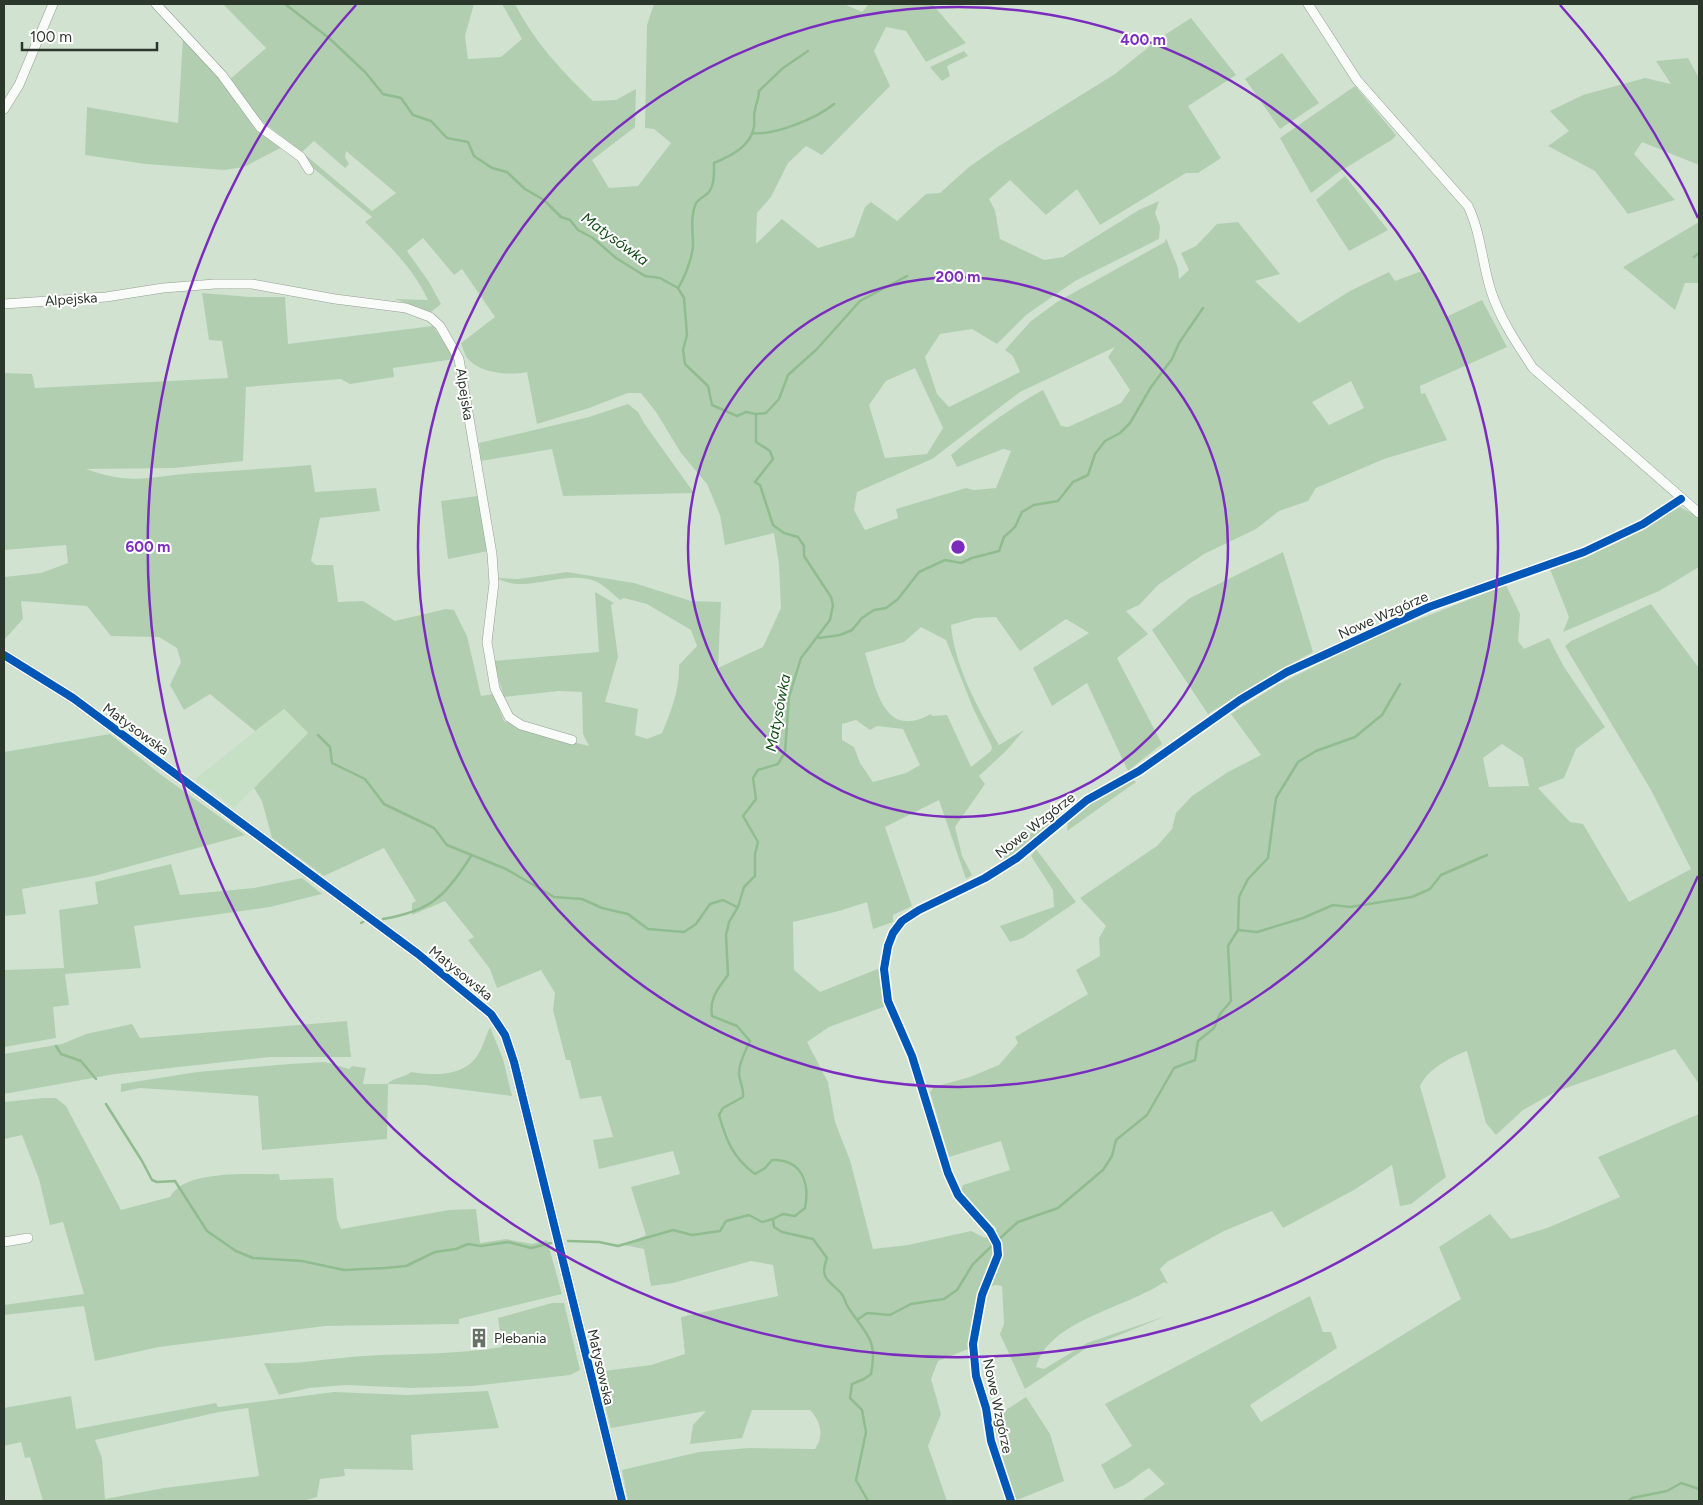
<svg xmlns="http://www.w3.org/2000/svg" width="1703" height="1505" viewBox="0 0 1703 1505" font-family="Figtree,sans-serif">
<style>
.built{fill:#c6e0c5}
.green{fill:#b1cfb0;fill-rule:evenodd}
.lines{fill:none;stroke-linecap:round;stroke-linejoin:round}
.stream{stroke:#90bc90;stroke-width:2.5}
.minor-casing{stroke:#929e91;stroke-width:10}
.tertiary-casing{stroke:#929e91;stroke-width:11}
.minor{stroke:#f8fbf8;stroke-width:9}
.tertiary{stroke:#f8fbf8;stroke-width:10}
.cycleway-casing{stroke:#fff;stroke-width:11}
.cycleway{stroke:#0057b8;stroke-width:8}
.ring{fill:none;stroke:#7b2cbf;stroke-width:2.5}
.labels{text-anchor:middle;stroke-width:4;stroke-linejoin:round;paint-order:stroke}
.street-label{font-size:14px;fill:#2c372c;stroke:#fff}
.poi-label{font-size:14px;fill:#2c372c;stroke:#fff;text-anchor:start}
.water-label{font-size:15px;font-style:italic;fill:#124c16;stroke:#fff}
.centre{fill:#7b2cbf;stroke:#fff;stroke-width:2.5}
.ring-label{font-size:15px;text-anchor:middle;font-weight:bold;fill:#7b2cbf;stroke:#fff;stroke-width:4;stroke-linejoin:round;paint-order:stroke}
</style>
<rect width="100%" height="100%" fill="#d2e2d1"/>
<path class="built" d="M283 709 308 733 234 808 195 779Z"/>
<g class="green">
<path d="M223 4H474L465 36 468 59 501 57 522 39 502 4H515C536 44 561 70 593 101L616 100 636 89 635 127 592 160 609 188 638 186 671 143 654 129 645 128 647 25 654 4H844L862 12 869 4H932L966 43 926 62 906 31 886 27 874 51 890 86 822 155 806 146 788 163 771 197 757 213 756 244 782 219 818 248 854 237 865 207 871 202 897 221 926 194 940 193 969 167 999 146 1115 74 1160 38 1191 18 1236 75 1188 106 1221 158 1198 173H1186L1100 225 1077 189 1046 215 1010 180 989 199 995 210 1000 239 1044 260 1063 257 1139 210 1159 201 1155 213 1160 226 1159 239 1075 281 1026 315 997 344 972 329 940 334 925 357 937 394 949 407 1020 372 1013 356 1005 350 1031 321 1057 302 1165 242 1166 238 1178 268 1179 279 1189 270 1181 253 1196 246 1217 224 1238 222 1280 274 1255 281 1299 323 1350 291 1389 272 1395 281 1422 271 1446 317 1482 300 1507 347 1420 386 1421 394 1425 393 1447 440 1384 459 1316 488 1308 501 1279 511 1256 529 1204 554 1158 585 1139 605 1126 611 1148 634 1117 658 1162 744 1128 771 1087 683 1052 706 1033 668 1089 633 1066 619 1020 651 996 617 975 618 951 625C955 668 978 708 999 745L1024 730 1007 750 979 776 985 784 955 827 962 856 972 875 966 879 939 800 885 827 912 906 893 915V922L873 929 867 902 839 911 793 922 794 970 820 992 880 968 886 1006 829 1027 807 1042 828 1082 835 1122 850 1160 873 1249 908 1245 971 1231 985 1238 997 1229 960 1193 963 1185 1010 1170 1001 1141 949 1157 930 1092 934 1087 970 1077 999 1065 1018 1043 1015 1037 1088 994 1076 970 1100 956 1099 938 1106 926 1080 898 1157 846 1172 829 1176 813 1192 796 1228 772 1261 755 1231 714 1277 685 1374 637 1506 585 1520 614 1518 641 1524 649 1549 638 1564 667 1605 727 1576 749 1564 778 1538 788 1570 822 1583 824 1629 902 1691 869 1651 790 1565 646 1571 641 1651 604 1699 668V1084L1675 1049 1555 1092 1523 1110 1496 1135 1486 1123 1467 1051C1449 1058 1428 1069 1420 1086L1446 1177 1411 1204 1400 1206 1392 1165 1354 1190 1283 1228 1272 1211 1224 1231 1167 1262 1160 1269 1168 1284 1164 1282C1127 1308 1049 1320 1036 1367L1044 1369 1087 1343 1166 1316 1085 1349 1025 1389 1000 1334 1004 1324 1002 1286 995 1285 978 1292 971 1324V1348L938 1361 931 1379 941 1414 928 1446 947 1501H628L622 1470 699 1452 749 1448 815 1449C825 1435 820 1421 810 1410H752L742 1438 690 1444 693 1425 706 1411 611 1428 596 1372 651 1365 685 1354 681 1317 778 1296 773 1265 751 1261 673 1283 651 1286 644 1249 624 1245 646 1235 631 1187 680 1174 673 1151 599 1169 593 1140 613 1137 601 1096 580 1099 570 1060H566L553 1010 555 993 541 970 497 988 490 969 468 940 474 937 445 901 412 915V903L416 901 384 848 324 876 272 838 262 801 254 788 308 733 284 709 255 731 210 694 184 710 170 685 181 662 177 648 159 637 111 636 87 606 21 601 23 619 4 640V577L41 573 68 563 66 545 4 550V373L32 374 35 388 228 378 222 341 209 340 202 293 250 297H285L288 344 433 326 455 359 393 368 394 377 350 384 341 379 246 387 243 461 174 468 86 469C132 486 151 476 196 473 235 471 273 468 311 465L315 492 376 488 380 511 320 518 311 561 316 565H333L338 602 363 601 395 621 446 609 454 610 467 636 481 696 493 694 504 721 532 732 589 746 583 734 582 692 559 691 504 697 493 661 599 652 595 592 614 603 611 605 618 657 605 702 638 709 635 735 647 739 662 733C671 711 680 689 679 665L697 646 691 630 647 604 624 598 620 600C613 594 604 585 595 581 563 569 526 595 497 578L518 579 567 572 634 583 691 601 721 602 718 668 763 647 781 608 779 564 774 533 725 545 720 515 707 484 681 453 656 412 641 393H628L589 408 537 424 527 372C510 376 482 373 470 361 465 357 463 349 461 343L495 317 462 269 454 275 423 238 407 251 429 282 441 304 431 312 395 299 428 300C413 268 390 246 365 222L372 217 313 168 302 152 259 119 229 80 266 48ZM314 141 345 168 349 164 345 157 346 151 396 193 372 211 302 152ZM1115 347 1108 357 1130 390 1121 403 1068 427 1061 426 1043 390C1010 408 980 430 951 455L957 467 1003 449 1011 451 996 488 974 490 966 488 896 509 898 518 865 530 854 510 857 492 932 459 1020 392ZM915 368 943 428 927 454 885 458 869 405 886 381ZM1351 381 1364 408 1329 425 1312 402ZM921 627 946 640 973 708 992 747 991 751 971 767 947 715 932 716 931 714C882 741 876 686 865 653L904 642ZM856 720 870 730 877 726 903 729 920 765 906 773 873 782 860 763 854 747 842 740V724ZM1502 744 1523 758 1529 786 1489 787 1483 758Z"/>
<path d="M183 37 284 146 244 167 224 170 146 164 85 155 87 107 178 123Z"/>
<path d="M964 51 968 56 947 66 950 76 942 81 930 67Z"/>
<path d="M1282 53 1319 103 1280 129 1245 79Z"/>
<path d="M1688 58 1699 78V165L1642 142 1634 154 1675 200 1628 214 1595 171 1548 146 1569 131 1550 111 1583 95 1645 78 1671 84 1656 61Z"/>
<path d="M1355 86 1396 135 1393 139 1339 172 1311 193 1280 138Z"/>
<path d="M1345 176 1388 230 1349 251 1316 200Z"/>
<path d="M1699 222V283H1685L1675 310 1623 267Z"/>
<path d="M628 404 638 412 644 423 694 493 563 496 552 449 481 461 479 443 589 417Z"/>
<path d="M478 496 488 551 448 559 441 501Z"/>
<path d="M1680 507 1699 517V567L1659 591 1563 632 1569 617 1550 569Z"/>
<path d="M1283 552 1313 652 1273 674 1208 714 1152 630 1190 598Z"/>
<path d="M110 734 160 774 245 835 94 876 22 889 26 914 4 916V752Z"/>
<path d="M1132 779 1136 782 1067 831 1068 821 1086 806Z"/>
<path d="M1065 811 1018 853 1002 860C1018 839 1043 826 1065 811Z"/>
<path d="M1036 849 1076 902 1023 938 1010 942 1000 926 1054 907 1053 890 1031 856Z"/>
<path d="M171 864 180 895 254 888 302 878 322 894 270 907 134 926 141 968 65 974 69 1005 53 1007 56 1038 4 1047V970L64 968 59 910 98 904 95 882Z"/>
<path d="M347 1021 351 1057H270L115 1074 4 1094V1054L62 1044 86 1034 132 1024 140 1038Z"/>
<path d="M490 1027 503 1059 512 1096 425 1085 388 1084 387 1139 262 1150 258 1096 140 1088 121 1092V1084L197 1072 289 1064 325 1062 349 1069 352 1066 366 1068 363 1084H387C395 1077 403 1078 411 1072 430 1075 456 1077 472 1062 481 1054 485 1038 490 1027Z"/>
<path d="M43 1098H56L66 1106 121 1210 170 1197C185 1169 250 1175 279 1174L280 1180 333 1178 337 1219 341 1229 449 1210 476 1209 480 1243 506 1239 532 1244 547 1240 562 1294 459 1319V1324L325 1326 159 1347 95 1361 84 1306 4 1315V1305L84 1294 63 1222 50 1225 39 1179 22 1135 4 1139V1102Z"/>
<path d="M1699 1114V1501H1141L1165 1484 1149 1468C1137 1475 1127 1486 1114 1489L1101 1465 1132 1446 1105 1404 1310 1296 1323 1332H1331L1337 1348 1250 1405 1261 1422 1461 1299 1439 1247 1490 1214 1511 1239 1547 1228 1620 1197 1598 1157Z"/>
<path d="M552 1303H564L580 1370 570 1375 473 1386 412 1388 346 1385 309 1388 279 1395 264 1363C298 1365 330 1358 364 1356 410 1353 456 1355 502 1347L498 1318Z"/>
<path d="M488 1391 499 1428 411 1435 413 1470 344 1469 345 1476 320 1479 317 1497 303 1501H43L30 1457 25 1458 21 1442 4 1446V1408L71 1396 76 1429 216 1403 218 1407 334 1392 407 1395ZM248 1408 259 1476 164 1488 105 1499 102 1458 95 1440 219 1412Z"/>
<path d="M1026 1397 1050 1434 1064 1481 1015 1501 992 1419Z"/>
</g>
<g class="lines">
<g class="stream">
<path d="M285 4 329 38 365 72 383 94 401 98 413 115 431 121 447 138 468 142 474 156 492 168 507 172 525 189 544 200 561 217 570 220 578 230 593 238 616 258 645 276 660 278 678 288 684 298 687 335 683 350 685 364 708 386 712 405 737 416 746 412 756 414V442L770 451 773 459 755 482 760 485 773 525 784 533 798 537 804 546V556L831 597 833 605 830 620 801 658 789 697 785 752 778 764 758 770 753 778 756 799 743 816 758 842 755 854V876L744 887 738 907 729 922 726 935 728 975C718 989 709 998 712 1016L737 1026 750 1041C746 1050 739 1062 739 1073 739 1080 744 1088 743 1097L723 1108 719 1115C726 1140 733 1158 755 1174L765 1168 772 1160C802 1159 810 1183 805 1208L795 1216 783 1214 773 1219 774 1227 782 1232 813 1239 827 1258C819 1279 829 1280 841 1293 845 1297 845 1303 848 1307 866 1335 878 1338 871 1374L864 1379 852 1384 850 1398 862 1410 866 1432 856 1480 868 1501"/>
<path d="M752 133C774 136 817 118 834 104"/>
<path d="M1694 257 1699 253"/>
<path d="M678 288C684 279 693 256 693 245 693 231 690 216 696 203 699 199 705 196 708 193 715 185 714 172 714 163 731 156 751 146 754 127 755 121 753 116 755 110 756 103 759 98 759 91L783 68 808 51"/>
<path d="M756 414 766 413 779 399 788 375 817 349 860 301 907 276"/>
<path d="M819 638 840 635 852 630 862 618 874 610 886 608 898 599 919 572 945 560 961 563 972 558 999 551 1004 537 1015 527 1022 512 1034 505 1058 501 1073 482 1088 475 1095 454 1105 441 1120 433 1130 423 1151 387 1172 359 1179 343 1203 308"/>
<path d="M318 735 330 747 332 763 365 779 384 804 434 828 447 845 506 869 554 897 582 899 602 908 628 914 648 929 684 932 696 924 710 904 723 900 737 907"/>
<path d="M383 919C431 911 446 896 471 856"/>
<path d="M361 923 363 922"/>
<path d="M1238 930 1257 932 1303 918 1333 905 1350 907 1412 897 1430 889 1441 875 1487 855"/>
<path d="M56 1046 61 1054 81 1061 96 1079"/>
<path d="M106 1104 142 1161 152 1180 157 1182 175 1181 207 1231 236 1251 253 1258 302 1261 344 1270 385 1268 406 1266 435 1252 456 1249 468 1244 481 1246 508 1242 531 1248 551 1243"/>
<path d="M998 1240 1018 1222 1058 1208 1103 1170 1112 1156 1116 1140 1147 1115 1174 1068 1195 1060 1198 1041 1214 1028 1220 1014 1231 1001 1228 946 1238 930 1239 897 1248 879 1268 858 1276 798 1298 762 1316 751 1355 737 1382 715 1400 684"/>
<path d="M568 1241 599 1242 618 1246 673 1230 692 1235 720 1231 726 1221 749 1215 762 1222 773 1219"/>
<path d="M857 1320 867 1313 890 1315 911 1304 944 1299 957 1290 973 1264 994 1244"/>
<path d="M1629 1501 1632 1498 1667 1491 1681 1483 1699 1489"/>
</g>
<defs>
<g id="minor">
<path d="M156 4 222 75 260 127 301 157 309 170"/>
<path d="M1308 4 1357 80 1468 206C1481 233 1482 263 1491 291 1500 319 1517 344 1533 368L1699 513"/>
<path d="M4 109 19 85 53 4"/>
<path d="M4 304 106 297 163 288 215 284H252L335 299 406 308 430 317 440 326 459 359 492 554 494 583 487 642 495 689 509 717 521 725 572 740"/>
<path d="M4 1242 28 1238"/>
<path d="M1011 1501 991 1441 986 1408 976 1376 973 1344 982 1295 998 1255 997 1244 990 1231 958 1195 948 1173 912 1056 888 1001 884 969 888 946 893 933 902 921 919 910 985 878 1017 858 1087 800 1139 771 1240 700 1287 672 1429 607 1584 552 1643 524 1681 499"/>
</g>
<path id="tertiary" d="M4 655 73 698 418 954 491 1014 505 1035 514 1062 622 1501"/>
</defs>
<use href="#minor" class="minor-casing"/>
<use href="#tertiary" class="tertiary-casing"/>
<use href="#minor" class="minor"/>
<use href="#tertiary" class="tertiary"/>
<defs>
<g id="cycleway">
<path d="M4 655 73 698 418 954 491 1014 505 1035 514 1062 622 1501"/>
<path d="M1011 1501 991 1441 986 1408 976 1376 973 1344 982 1295 998 1255 997 1244 990 1231 958 1195 948 1173 912 1056 888 1001 884 969 888 946 893 933 902 921 919 910 985 878 1017 858 1087 800 1139 771 1240 700 1287 672 1429 607 1584 552 1643 524 1681 499"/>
</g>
</defs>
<use href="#cycleway" class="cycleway-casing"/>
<use href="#cycleway" class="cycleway"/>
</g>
<g class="ring">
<circle cx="958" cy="547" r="270"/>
<circle cx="958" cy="547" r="540"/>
<path d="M1698 876A810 810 0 1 1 356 5M1560 5A810 810 0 0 1 1698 218"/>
</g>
<defs>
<symbol id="building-bare" viewBox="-9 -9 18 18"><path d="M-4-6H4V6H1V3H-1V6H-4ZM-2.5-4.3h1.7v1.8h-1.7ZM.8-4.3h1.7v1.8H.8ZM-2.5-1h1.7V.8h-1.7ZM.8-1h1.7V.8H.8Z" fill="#667366" stroke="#fff" stroke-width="2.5" paint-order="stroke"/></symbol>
</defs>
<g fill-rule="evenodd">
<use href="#building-bare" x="465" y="1324" width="28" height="28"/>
</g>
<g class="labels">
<g class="street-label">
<text transform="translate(71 299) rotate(-4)" y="5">Alpejska</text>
<text transform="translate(465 394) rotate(81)" y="5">Alpejska</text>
<text transform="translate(1383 615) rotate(-24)" y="5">Nowe Wzgórze</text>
<text transform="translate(136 729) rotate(36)" y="5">Matysowska</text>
<text transform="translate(1035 825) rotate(-38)" y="5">Nowe Wzgórze</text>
<text transform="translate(461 973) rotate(39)" y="5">Matysowska</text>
<text transform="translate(601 1367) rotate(77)" y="5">Matysowska</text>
<text transform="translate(998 1406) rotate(78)" y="5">Nowe Wzgórze</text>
</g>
<g class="poi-label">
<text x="494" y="1343">Plebania</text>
</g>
<g class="water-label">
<text transform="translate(615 239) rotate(36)" y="5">Matysówka</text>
<text transform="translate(778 713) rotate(-79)" y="5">Matysówka</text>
</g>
</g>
<circle cx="958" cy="547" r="8" class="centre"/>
<g class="ring-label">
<text x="1143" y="45">400 m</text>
<text x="958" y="282">200 m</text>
<text x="148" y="552">600 m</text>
</g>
<rect width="1703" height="1505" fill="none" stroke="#2c372c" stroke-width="10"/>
<path d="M22 42v8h135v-8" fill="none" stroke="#2c372c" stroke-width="2.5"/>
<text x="30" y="42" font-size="15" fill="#2c372c" stroke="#ffffff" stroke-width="4" paint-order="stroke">100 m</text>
</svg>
